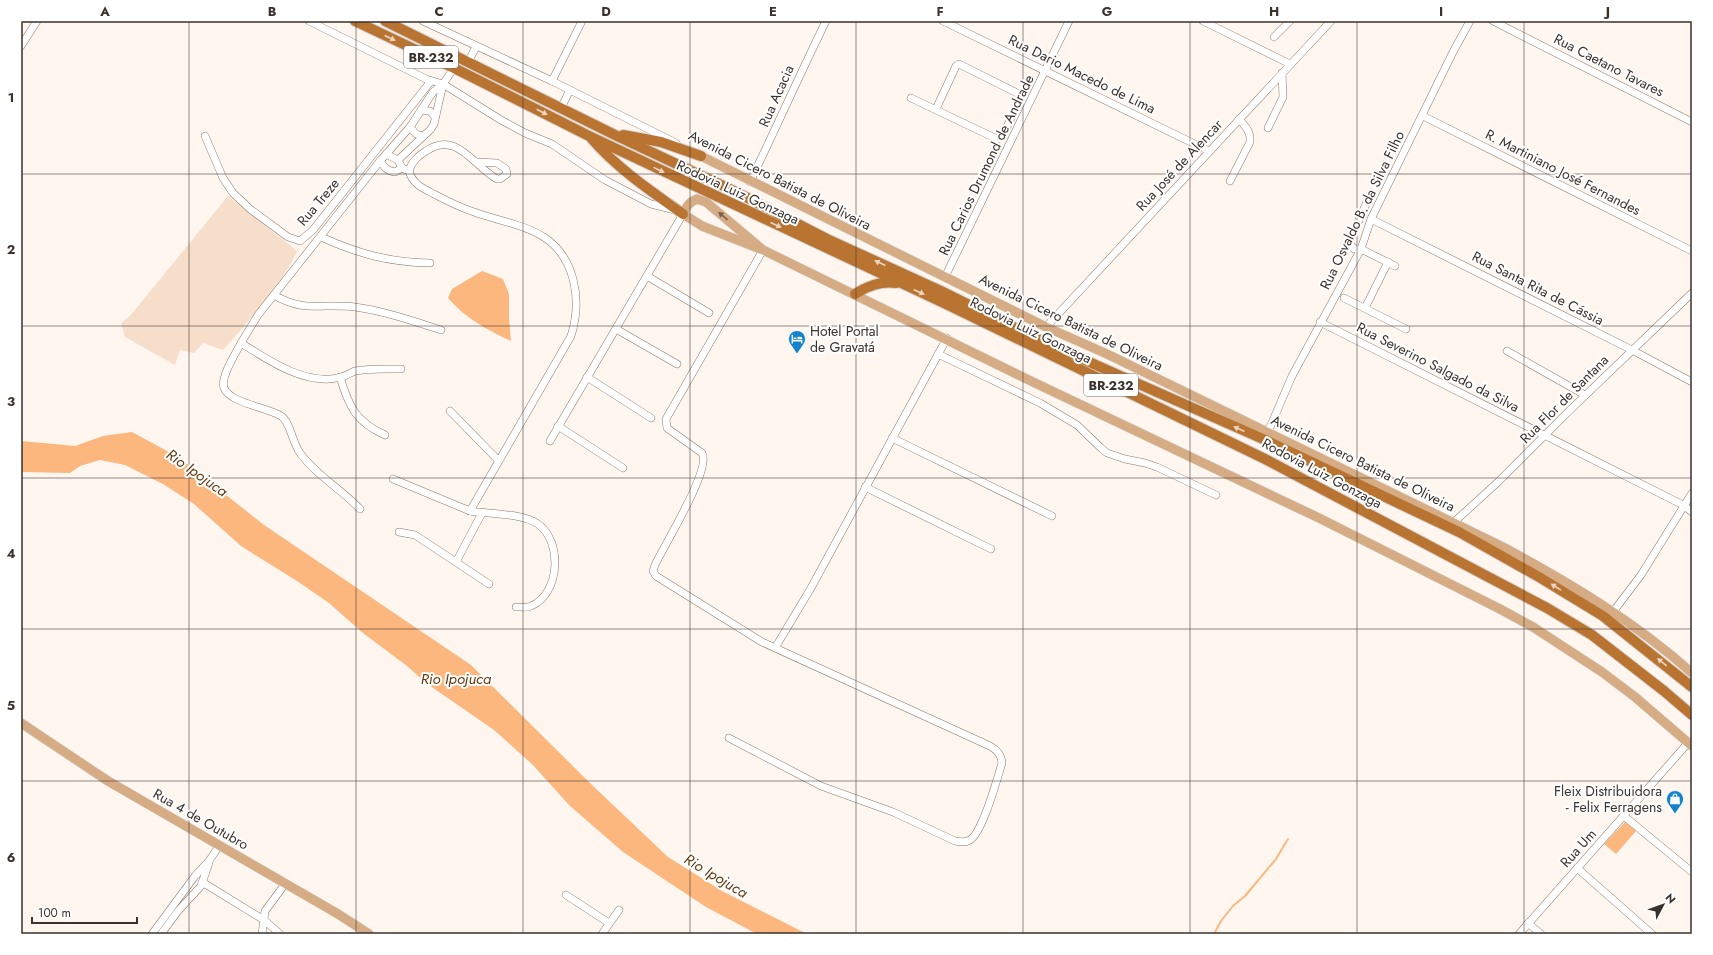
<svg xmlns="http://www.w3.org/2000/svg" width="1713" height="955" viewBox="0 0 1713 955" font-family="Jost,sans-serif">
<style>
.green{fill:#f6decb}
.water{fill:#fcb77e}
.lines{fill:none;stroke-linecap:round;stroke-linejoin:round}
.stream{stroke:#fcb77e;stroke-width:2}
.minor-casing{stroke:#8a7869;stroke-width:8}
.major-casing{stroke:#d8d6d5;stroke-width:10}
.highway-casing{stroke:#d8d6d5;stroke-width:12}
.minor{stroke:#fff;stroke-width:7}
.major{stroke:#d6ac84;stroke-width:9}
.highway{stroke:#ba7432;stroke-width:10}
.oneway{fill:#ead5c2}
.oneway2{fill:#78634f}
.grid{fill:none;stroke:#3a322c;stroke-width:1;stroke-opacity:0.55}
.labels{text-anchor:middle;stroke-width:4;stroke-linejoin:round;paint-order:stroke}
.shield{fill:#fff;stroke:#75706b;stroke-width:1}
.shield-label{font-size:13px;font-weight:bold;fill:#3a322c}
.street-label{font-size:14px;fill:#3a322c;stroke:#fff}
.poi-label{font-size:14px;fill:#3a322c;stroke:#fff;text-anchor:start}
.water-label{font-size:15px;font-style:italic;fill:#64380b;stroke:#fff}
.neatline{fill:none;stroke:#3a322c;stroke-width:1.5}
.grid-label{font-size:13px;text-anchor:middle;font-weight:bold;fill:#3a322c}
</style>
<rect width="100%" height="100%" fill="#fff6f0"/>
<path class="green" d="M228 196 297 251C281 286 248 322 223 350L203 343 194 353 180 350 175 365 125 337 121 323 130 316Z"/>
<g class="water">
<path d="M482 271 503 279 509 294V318L511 341C487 330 465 318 448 298L452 289Z"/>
<path d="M132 432 178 457 264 525 471 665 593 786 668 857 722 891 807 934H757L706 907 623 852 569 805 533 765 494 730 426 683 407 666 363 633 329 603 297 581 241 546 194 504 163 484 125 465 100 460 80 466 70 473 21 472V441L75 446 103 436Z"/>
<path d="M1625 822 1636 831 1616 854 1604 844Z"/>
</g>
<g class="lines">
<path class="stream" d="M1214 934 1221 921 1233 906 1245 896 1276 859 1288 839"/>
<defs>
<g id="minor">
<path d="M309 21 426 79 443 84 501 120 525 133 552 144 605 180 651 204 675 210"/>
<path d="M423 21 552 81 676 143"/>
<path d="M943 21 1209 151"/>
<path d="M1203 21 1290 64"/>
<path d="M1493 21 1692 122"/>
<path d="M1274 37 1290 21"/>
<path d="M21 46 37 21"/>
<path d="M468 62 476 47"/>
<path d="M552 81 582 21"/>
<path d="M911 98 997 139H998L1002 137 1021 97 1019 94 959 64 956 66 936 109"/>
<path d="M561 108 570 90"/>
<path d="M421 110 430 111 435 117"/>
<path d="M1423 116 1692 251"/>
<path d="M410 127 416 134 423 136"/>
<path d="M1268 128 1283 97 1282 73"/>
<path d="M205 136 223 178 233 193 250 209 288 237 300 241 313 230 431 81"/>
<path d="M386 154 398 160 402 168 409 171C412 183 422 188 432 193 445 200 459 207 474 212 516 227 559 227 573 279 578 298 577 317 571 336L470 511 393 479"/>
<path d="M398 160 431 129 434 124 443 84"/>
<path d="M380 161C384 167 387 171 395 172L402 168"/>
<path d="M409 171C412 161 418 156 426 151 457 130 473 166 497 179H500L507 174 506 169 497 163 477 162"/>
<path d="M1230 181 1250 142C1251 132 1246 127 1239 119"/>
<path d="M750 182C776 128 800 74 826 21"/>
<path d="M1371 193 1350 240V244L1354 249H1361L1395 266"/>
<path d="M1371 219 1632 350 1692 382"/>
<path d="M321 237C359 254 388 262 430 263"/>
<path d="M647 276 709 313"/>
<path d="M945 277 1069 21"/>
<path d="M274 295C304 313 323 303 355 307 384 311 413 321 441 330"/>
<path d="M1344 298 1406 329"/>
<path d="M1365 308 1388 262"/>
<path d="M1320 322 1683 505 1692 512"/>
<path d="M1046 327 1331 21"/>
<path d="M616 329 677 364"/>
<path d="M241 343C236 353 220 377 224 388 230 403 266 407 281 416 290 421 292 442 300 453 316 475 341 489 360 509"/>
<path d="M1507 351 1585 395"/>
<path d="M938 354 1040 403 1077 425 1101 448 1107 453 1125 459 1145 463 1157 467 1216 495"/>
<path d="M401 369C386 369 370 368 355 371 350 373 346 376 341 377 307 387 268 360 241 343L258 315 380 161 410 127 433 92 443 84 454 68"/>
<path d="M340 377C349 407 356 422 385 435"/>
<path d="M587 377 651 418"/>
<path d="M450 411 498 460"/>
<path d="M558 426 623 468"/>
<path d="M1268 432 1292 376 1361 249 1371 219 1453 52 1470 21"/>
<path d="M892 438 1052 516"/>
<path d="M550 441 683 214"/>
<path d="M865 487 991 549"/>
<path d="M470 511C489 514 522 513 538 524 563 542 560 594 531 606 527 608 521 607 516 607"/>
<path d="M1453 523 1498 482 1567 413 1692 293"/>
<path d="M399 532 415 535 489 584"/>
<path d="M456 562 482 513"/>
<path d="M1613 612 1641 575 1692 493"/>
<path d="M775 648 811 588 947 338"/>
<path d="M729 738 821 786 893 812 955 841C960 842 965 843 970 840 983 832 997 779 1002 763 1001 754 997 750 990 746L762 642 656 576 653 571 655 565C663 547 712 469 702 453L667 428 666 419 763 250"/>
<path d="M1624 816 1692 872"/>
<path d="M1577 868 1652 934"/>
<path d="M202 882 264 920 280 934"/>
<path d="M566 895 609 923"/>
<path d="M1528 923 1541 934"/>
<path d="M152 934 195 876 209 861 219 846"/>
<path d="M161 934 178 911 201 886 209 863"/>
<path d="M262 934 265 911 285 884"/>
<path d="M602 934 619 910"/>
<path d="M1519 934 1688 743"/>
</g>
<g id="major">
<path d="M701 156 1046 327 1107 354 1503 547C1570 583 1635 622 1692 673"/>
<path d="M763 250 706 202 697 199C689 202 687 206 683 214L702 226 763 250 1033 382 1319 518 1500 609 1533 627 1602 672 1635 697 1692 746"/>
<path d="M21 723 108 781 338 914 369 934"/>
</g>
<g id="highway">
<path d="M355 21 454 68 589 136 946 304 1265 459 1547 608 1592 635 1664 691 1692 715"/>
<path d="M385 21 615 135 736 192 827 239 941 291 1044 342 1263 439 1459 532 1539 577 1603 616 1692 687"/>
<path d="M623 135 661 142 701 156"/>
<path d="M592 139C618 169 651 191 683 214"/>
<path d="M855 294C868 286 880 281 896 283"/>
</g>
</defs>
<use href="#minor" class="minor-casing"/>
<use href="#major" class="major-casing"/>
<use href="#highway" class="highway-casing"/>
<use href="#minor" class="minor"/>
<use href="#major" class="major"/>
<use href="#highway" class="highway"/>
</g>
<defs><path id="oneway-solid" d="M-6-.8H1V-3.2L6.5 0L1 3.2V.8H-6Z"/></defs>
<g class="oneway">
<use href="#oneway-solid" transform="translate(390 38) rotate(25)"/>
<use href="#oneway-solid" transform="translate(542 112) rotate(27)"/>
<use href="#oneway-solid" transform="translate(659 170) rotate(26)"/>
<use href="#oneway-solid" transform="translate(776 225) rotate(25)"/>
<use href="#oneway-solid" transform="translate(880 263) rotate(-155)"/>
<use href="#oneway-solid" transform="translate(919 292) rotate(25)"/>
<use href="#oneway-solid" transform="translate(1239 429) rotate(-156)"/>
<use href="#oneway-solid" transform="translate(1556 587) rotate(-148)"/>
<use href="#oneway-solid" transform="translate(1662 662) rotate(-141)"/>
</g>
<use class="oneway2" href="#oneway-solid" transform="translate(723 216) rotate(-139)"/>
<path class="grid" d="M189 21V934M356 21V934M523 21V934M690 21V934M856 21V934M1023 21V934M1190 21V934M1357 21V934M1524 21V934M21 174H1692M21 326H1692M21 478H1692M21 629H1692M21 781H1692"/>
<defs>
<symbol id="hotel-pin" viewBox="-11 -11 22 30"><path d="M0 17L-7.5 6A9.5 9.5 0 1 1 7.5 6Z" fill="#1283cc" stroke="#fff"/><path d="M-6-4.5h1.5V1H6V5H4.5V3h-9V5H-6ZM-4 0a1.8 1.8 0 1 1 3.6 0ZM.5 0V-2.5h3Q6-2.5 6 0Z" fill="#fff"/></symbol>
<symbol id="shop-pin" viewBox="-11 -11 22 30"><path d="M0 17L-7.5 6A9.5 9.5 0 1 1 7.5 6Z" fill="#1283cc" stroke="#fff"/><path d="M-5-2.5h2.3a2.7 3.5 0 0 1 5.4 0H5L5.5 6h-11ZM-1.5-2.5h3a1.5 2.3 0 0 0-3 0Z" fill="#fff"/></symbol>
</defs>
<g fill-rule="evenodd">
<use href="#hotel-pin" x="787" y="329" width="20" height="27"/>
<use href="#shop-pin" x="1665" y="789" width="20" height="27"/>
</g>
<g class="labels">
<g class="shield">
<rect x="404" y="46" width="54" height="22" rx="3"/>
<rect x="1084" y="374" width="54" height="22" rx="3"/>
</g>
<g class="shield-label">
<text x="431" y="62">BR-232</text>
<text x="1111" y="390">BR-232</text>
</g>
<g class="street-label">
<text transform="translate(1609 65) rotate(27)" y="5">Rua Caetano Tavares</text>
<text transform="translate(1082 74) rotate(26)" y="5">Rua Dario Macedo de Lima</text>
<text transform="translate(776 96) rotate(-66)" y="5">Rua Acacia</text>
<text transform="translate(986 165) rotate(-64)" y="5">Rua Carios Drumond de Andrade</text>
<text transform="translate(1179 165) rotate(-47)" y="5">Rua José de Alencar</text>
<text transform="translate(1563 172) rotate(27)" y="5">R. Martiniano José Fernandes</text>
<text transform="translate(780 180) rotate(27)" y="5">Avenida Cicero Batista de Oliveira</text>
<text transform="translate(738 192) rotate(25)" y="5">Rodovia Luiz Gonzaga</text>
<text transform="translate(318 202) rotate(-50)" y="5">Rua Treze</text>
<text transform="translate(1362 210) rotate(-64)" y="5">Rua Osvaldo B. da Silva Filho</text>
<text transform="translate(1538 288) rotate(27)" y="5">Rua Santa Rita de Cássia</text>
<text transform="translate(1071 322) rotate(26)" y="5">Avenida Cicero Batista de Oliveira</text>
<text transform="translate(1031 330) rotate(26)" y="5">Rodovia Luiz Gonzaga</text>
<text transform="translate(1438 367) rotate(27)" y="5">Rua Severino Salgado da Silva</text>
<text transform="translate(1564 399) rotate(-45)" y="5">Rua Flor de Santana</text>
<text transform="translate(1363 463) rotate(26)" y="5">Avenida Cicero Batista de Oliveira</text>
<text transform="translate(1322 473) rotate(28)" y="5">Rodovia Luiz Gonzaga</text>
<text transform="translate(201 819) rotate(30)" y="5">Rua 4 de Outubro</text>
<text transform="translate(1578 848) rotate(-48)" y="5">Rua Um</text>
</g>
<g class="poi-label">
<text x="810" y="336">Hotel Portal<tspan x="810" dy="16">de Gravatá</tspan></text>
<text x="1662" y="796" text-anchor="end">Fleix Distribuidora<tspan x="1662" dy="16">- Felix Ferragens</tspan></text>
</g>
<g class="water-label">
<text transform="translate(197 473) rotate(35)" y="5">Rio Ipojuca</text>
<text x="456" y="684">Rio Ipojuca</text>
<text transform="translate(716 876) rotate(31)" y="5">Rio Ipojuca</text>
</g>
</g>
<rect width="1713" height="955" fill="none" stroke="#ffffff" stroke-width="44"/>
<g transform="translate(1663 905) rotate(49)" stroke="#ffffff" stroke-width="3" paint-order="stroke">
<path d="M0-3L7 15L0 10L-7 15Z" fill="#3a322c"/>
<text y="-6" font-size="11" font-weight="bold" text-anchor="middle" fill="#3a322c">N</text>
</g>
<path d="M32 917v6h105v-6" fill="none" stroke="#3a322c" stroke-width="2"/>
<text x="38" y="917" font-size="12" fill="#3a322c" stroke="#ffffff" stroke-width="3" paint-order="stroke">100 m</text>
<rect x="22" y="22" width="1669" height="911" class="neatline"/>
<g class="grid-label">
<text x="105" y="16">A</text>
<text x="272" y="16">B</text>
<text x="439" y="16">C</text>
<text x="606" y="16">D</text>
<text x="773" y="16">E</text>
<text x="940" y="16">F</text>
<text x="1107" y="16">G</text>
<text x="1274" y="16">H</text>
<text x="1441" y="16">I</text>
<text x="1608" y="16">J</text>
<text x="11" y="102">1</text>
<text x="11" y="254">2</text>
<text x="11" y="406">3</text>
<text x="11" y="558">4</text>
<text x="11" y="710">5</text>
<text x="11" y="862">6</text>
</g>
</svg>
